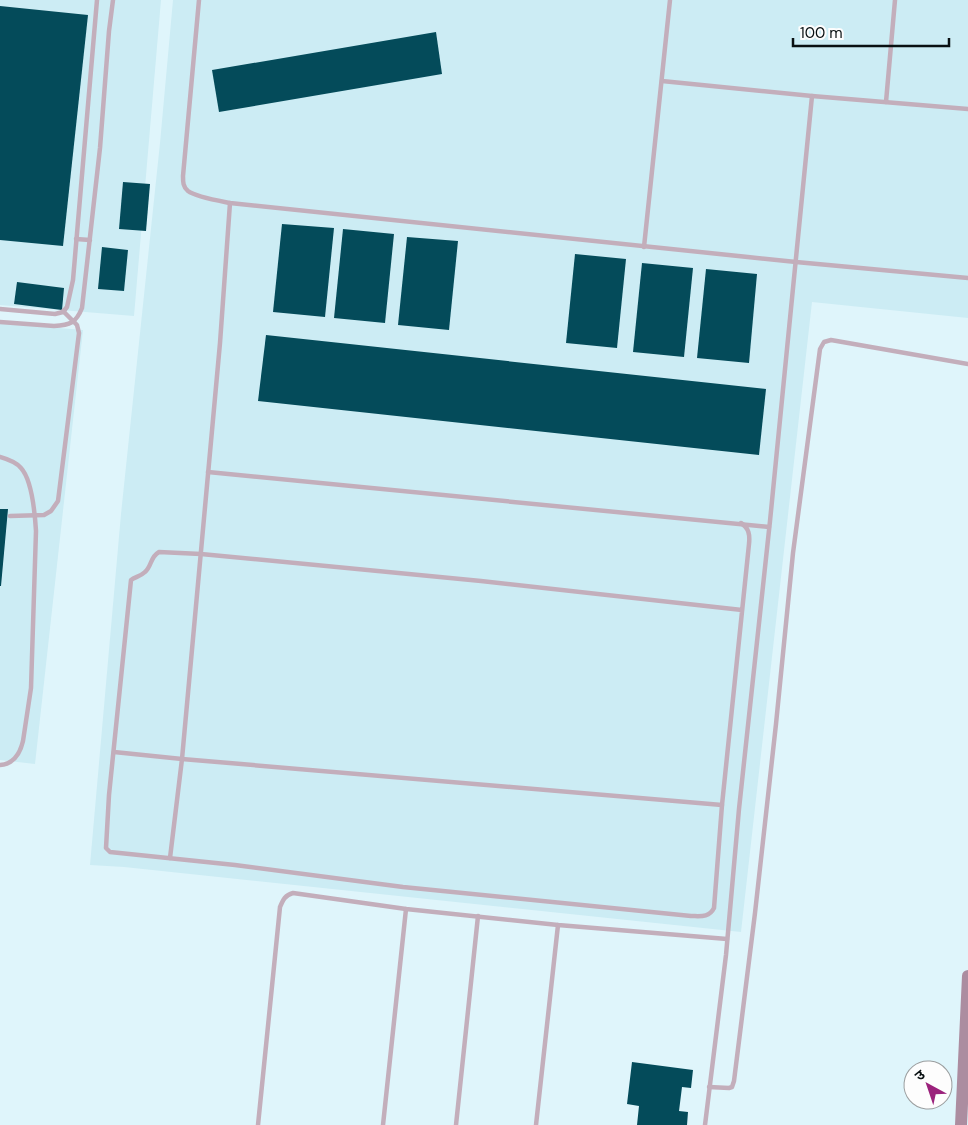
<svg xmlns="http://www.w3.org/2000/svg" width="968" height="1125" viewBox="0 0 968 1125" font-family="'DM Sans','Noto Sans Devanagari',sans-serif">
<style>
.built{fill:#ccecf4}
.building{fill:#044b5a}
.lines{fill:none;stroke-linecap:round;stroke-linejoin:round}
.lane{stroke:#c3aebb;stroke-width:4.5}
.secondary{stroke:#ac8da0;stroke-width:12}
</style>
<rect width="100%" height="100%" fill="#dff5fb"/>
<g class="built">
<path d="M0 0H161L134 316 0 305Z"/>
<path d="M173 0H968V318L812 302 741 932 124 867 90 865 121 514 160 143Z"/>
<path d="M0 323 83 330 35 764 0 760Z"/>
</g>
<g class="building">
<path d="M0 6 88 15 63 246 0 240Z"/>
<path d="M436 32 442 74 219 112 212 70Z"/>
<path d="M123 182 150 184 146 231 119 229Z"/>
<path d="M282 224 334 228 325 317 273 312Z"/>
<path d="M343 229 394 234 385 323 334 318Z"/>
<path d="M407 237 458 241 449 330 398 325Z"/>
<path d="M102 247 128 250 124 291 98 289Z"/>
<path d="M575 254 626 259 617 348 566 343Z"/>
<path d="M642 263 693 268 684 357 633 352Z"/>
<path d="M706 269 757 274 749 363 697 358Z"/>
<path d="M17 282 64 288 62 310 14 304Z"/>
<path d="M266 335 766 389 759 455 258 401Z"/>
<path d="M0 509H8L1 586H0Z"/>
<path d="M632 1062 693 1070 691 1088 682 1087 679 1111 688 1112 687 1125H637L639 1106 627 1104Z"/>
</g>
<g class="lines">
<g class="lane">
<path d="M199 0 183 176C183 182 183 187 188 191 196 197 220 201 230 203L796 262 968 278"/>
<path d="M662 81 812 96 968 109"/>
<path d="M886 102 895 0"/>
<path d="M76 239 90 240"/>
<path d="M644 247 670 0"/>
<path d="M0 309 55 314 63 312 67 307 73 280 97 0"/>
<path d="M0 322 54 326C70 325 76 323 82 308L100 148 109 31 113 0"/>
<path d="M0 457C7 459 16 462 21 468 32 480 35 515 36 531L31 688 23 741C20 754 14 764 0 765"/>
<path d="M208 472 769 527"/>
<path d="M10 516 44 515 51 511 58 501 79 333 77 325 63 311"/>
<path d="M741 523C749 528 750 535 749 544L722 805 714 908C709 918 700 916 691 916L403 887 235 865 110 852 106 848 109 795 131 580C135 577 141 576 145 572 152 566 150 557 159 552L201 554 481 581 742 610"/>
<path d="M114 752 182 759 722 805"/>
<path d="M170 858 182 759 220 343 230 203"/>
<path d="M709 1087 729 1088 732 1087 734 1081 755 913 776 724 793 553 820 349 824 342 831 340 968 364"/>
<path d="M258 1125 280 907C283 900 285 895 293 893L406 909 558 925 727 939"/>
<path d="M383 1125 406 909"/>
<path d="M456 1125 478 916"/>
<path d="M536 1125 558 925"/>
<path d="M705 1125 726 955 739 809 770 521 812 96"/>
</g>
<path class="secondary" d="M961 1125 968 976"/>
</g>
<g transform="translate(928 1085) rotate(320)"><circle r="24" fill="#fdfdfd" stroke="#9b9e9f"/>
<path d="M0-4L9 19L0 12L-9 19Z" fill="#9b227c"/>
<text y="-8" font-size="14" font-weight="bold" text-anchor="middle" fill="#091012">उ</text>
</g>
<path d="M793 38v8h156v-8" fill="none" stroke="#091012" stroke-width="2.5"/>
<text x="800" y="38" font-size="15" fill="#091012" stroke="#fdfdfd" stroke-width="4" paint-order="stroke">100 m</text>
</svg>
